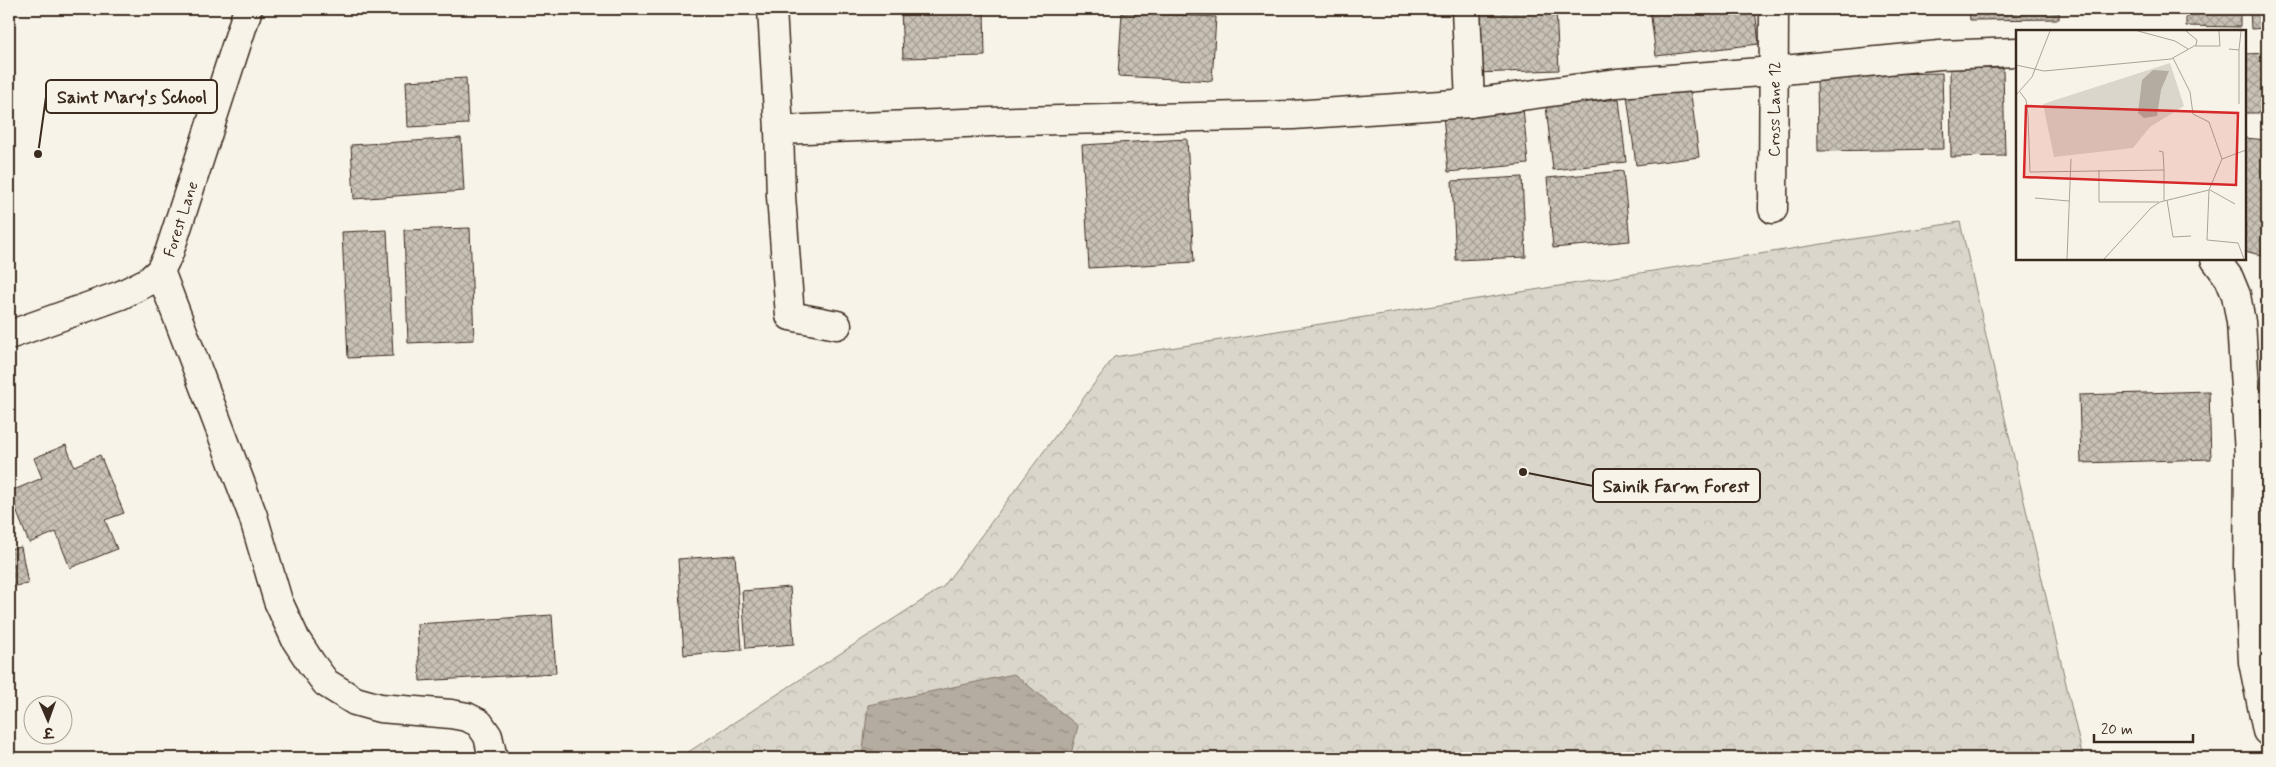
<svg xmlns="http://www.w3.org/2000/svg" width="2276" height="767" viewBox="0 0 2276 767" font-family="Mynerve,'Playpen Sans Deva',sans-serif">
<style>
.forest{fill:url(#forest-crowns);stroke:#8b8074}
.water{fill:url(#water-ripples);stroke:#84786c}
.building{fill:url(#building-cross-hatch);stroke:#3b2a1e}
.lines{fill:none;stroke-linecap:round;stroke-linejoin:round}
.minor-casing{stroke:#3b2a1e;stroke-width:31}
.minor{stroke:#f7f3e8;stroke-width:28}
.labels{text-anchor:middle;stroke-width:4.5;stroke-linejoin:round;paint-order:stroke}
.street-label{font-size:16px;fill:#3b2a1e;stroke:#f7f3e8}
.inset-road{fill:none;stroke:#aca397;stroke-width:1}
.view{fill:#d62828;fill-opacity:0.15;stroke:#d62828;stroke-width:2.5}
.inset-edge{fill:none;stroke:#3b2a1e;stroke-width:2.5}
.leader{fill:none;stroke:#3b2a1e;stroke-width:2}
.callout-dot{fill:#3b2a1e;stroke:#f7f3e8;stroke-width:2}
.callout{fill:#f7f3e8;stroke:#3b2a1e;stroke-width:2}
.callout-label{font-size:18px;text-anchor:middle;font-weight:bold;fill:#3b2a1e}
</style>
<defs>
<pattern id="forest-crowns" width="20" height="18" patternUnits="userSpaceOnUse" patternTransform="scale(1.25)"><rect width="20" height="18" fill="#dbd6cb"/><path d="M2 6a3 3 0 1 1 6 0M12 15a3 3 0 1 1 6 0" fill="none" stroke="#bdb8ae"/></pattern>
<pattern id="water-ripples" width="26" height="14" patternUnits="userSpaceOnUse" patternTransform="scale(1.25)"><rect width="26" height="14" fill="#b4aca0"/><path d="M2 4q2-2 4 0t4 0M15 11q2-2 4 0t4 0" fill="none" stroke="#948c82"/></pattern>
<pattern id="building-cross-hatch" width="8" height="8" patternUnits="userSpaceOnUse" patternTransform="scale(1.25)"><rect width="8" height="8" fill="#c8c1b6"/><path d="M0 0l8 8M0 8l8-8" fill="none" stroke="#a49d93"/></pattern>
</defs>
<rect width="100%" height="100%" fill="#f7f3e8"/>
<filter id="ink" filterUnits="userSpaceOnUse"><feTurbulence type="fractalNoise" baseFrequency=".02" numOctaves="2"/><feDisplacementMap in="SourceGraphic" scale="10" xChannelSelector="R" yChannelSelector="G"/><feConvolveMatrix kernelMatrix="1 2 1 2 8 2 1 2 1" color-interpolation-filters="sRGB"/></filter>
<g filter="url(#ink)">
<path class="forest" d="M1960 222 2083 758H679L943 587 1114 357Z"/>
<path class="water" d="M1014 674 1078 726 1070 758H862L868 705Z"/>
<g class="building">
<path d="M901 9H984L985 56 903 58Z"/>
<path d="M1474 9H1556L1559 70 1476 73Z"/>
<path d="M1650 9H1755L1759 44 1656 56Z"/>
<path d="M1969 9H2059V19L1970 20Z"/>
<path d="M2186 9H2240V27L2186 26Z"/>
<path d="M2250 9H2267V28L2251 29Z"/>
<path d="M1122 12 1216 17 1212 81 1118 76Z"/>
<path d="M2267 53V113H2245V54Z"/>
<path d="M2003 68 2005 156 1951 157 1950 69Z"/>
<path d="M1942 73 1944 149 1818 151 1817 75Z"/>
<path d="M466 78 468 124 408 127 406 81Z"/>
<path d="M1690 87 1699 157 1636 165 1627 95Z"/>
<path d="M1619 99 1626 162 1553 170 1546 106Z"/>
<path d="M1523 107 1528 164 1448 172 1443 114Z"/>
<path d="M461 138 464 191 354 199 351 145Z"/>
<path d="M2245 138 2267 140V257L2245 251Z"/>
<path d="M1187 139 1194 262 1089 268 1082 145Z"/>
<path d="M1623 171 1630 241 1553 248 1547 178Z"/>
<path d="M1522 177 1526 257 1456 260 1452 181Z"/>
<path d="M470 228 474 340 408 343 404 230Z"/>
<path d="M387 230 393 356 348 358 342 232Z"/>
<path d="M2209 391 2211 459 2081 463 2079 395Z"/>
<path d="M66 445 74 466 100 455 124 513 105 520 117 549 70 568 56 532 29 543 9 492 42 478 34 458Z"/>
<path d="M2267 466V557H2257L2253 467Z"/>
<path d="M21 547 28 584 9 587V549Z"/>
<path d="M735 555 742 650 684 655 678 559Z"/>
<path d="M2256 570H2267V629L2264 630Z"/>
<path d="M790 587 794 644 746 648 742 591Z"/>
<path d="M552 615 556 673 420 681 417 624Z"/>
<path d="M2267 755V758H2150Z"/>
</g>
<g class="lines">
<defs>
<g id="minor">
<path d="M772 9 779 130 1017 121 1293 115 1470 103 1617 83 1773 71 1940 55 2017 52"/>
<path d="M1466 9 1470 103"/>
<path d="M779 130 781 196 790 316 837 325"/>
<path id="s1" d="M1773 209 1774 9"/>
<path d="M2215 259 2229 278 2236 295 2241 322 2249 454 2248 567 2253 662 2267 731"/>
<path d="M160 271 253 516 278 601 296 640 311 663 326 683 355 701 380 708 451 714 467 717 479 723 488 736 493 758"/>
<path id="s2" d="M9 335 121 295 149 281 160 271 169 253 248 9"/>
</g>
</defs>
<use href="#minor" class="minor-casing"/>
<use href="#minor" class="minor"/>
</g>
</g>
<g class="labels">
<g class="street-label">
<text dy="6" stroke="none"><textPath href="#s1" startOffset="100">Cross Lane 12</textPath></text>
<text dy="6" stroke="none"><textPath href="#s2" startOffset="221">Forest Lane</textPath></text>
</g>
</g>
<g transform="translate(2016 30)">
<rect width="230" height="230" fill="#f7f3e8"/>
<path d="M154 33 168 76 134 97 117 118 38 127 27 74Z" fill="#dbd6cb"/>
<path d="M137 40 153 41 145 60 141 86 128 88 122 83 126 50Z" fill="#b4aca0"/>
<path class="inset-road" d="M122 1 159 11 172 19M179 16H204L203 1M213 19 223 20V74M223 20 225 1M157 28 174 62 177 84 193 92 206 129M0 35 28 41 155 29 180 15 181 10 170 1M4 62 10 70 12 85 14 142 148 140V171M0 65 16 47 34 1M143 121 147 122 148 140M83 140V172H143M193 160 191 210 222 213 228 229M194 160 219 174M19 168 53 171M151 170 157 207 175 206M51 229 55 129M88 229 135 178 144 172 193 160 206 129 230 120"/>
<path class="view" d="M10 76 222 83 220 155 8 147Z"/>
<rect width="230" height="230" class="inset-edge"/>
</g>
<path class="leader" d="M38 154L46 97M1523 472L1593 486"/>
<g class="callout-dot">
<circle cx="38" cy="154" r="5"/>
<circle cx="1523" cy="472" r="5"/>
</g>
<g class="callout">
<rect x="46" y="80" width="171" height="33" rx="5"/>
<rect x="1593" y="469" width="167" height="33" rx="5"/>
</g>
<g class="callout-label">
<text x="132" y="103">Saint Mary's School</text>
<text x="1676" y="492">Sainik Farm Forest</text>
</g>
<rect width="2276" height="767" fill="none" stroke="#f7f3e8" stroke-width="30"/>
<rect x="15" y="15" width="2246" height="737" fill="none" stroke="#3b2a1e" stroke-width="2" filter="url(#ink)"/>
<g transform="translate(48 720) rotate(178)"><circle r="24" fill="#f7f3e8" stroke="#aca397"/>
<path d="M0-4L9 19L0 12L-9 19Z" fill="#3b2a1e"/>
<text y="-8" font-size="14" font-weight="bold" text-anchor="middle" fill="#3b2a1e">उ</text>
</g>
<path d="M2094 734v8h99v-8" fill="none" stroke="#3b2a1e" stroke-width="2.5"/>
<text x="2101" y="734" font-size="15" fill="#3b2a1e" stroke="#f7f3e8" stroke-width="4" paint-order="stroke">20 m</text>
</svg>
